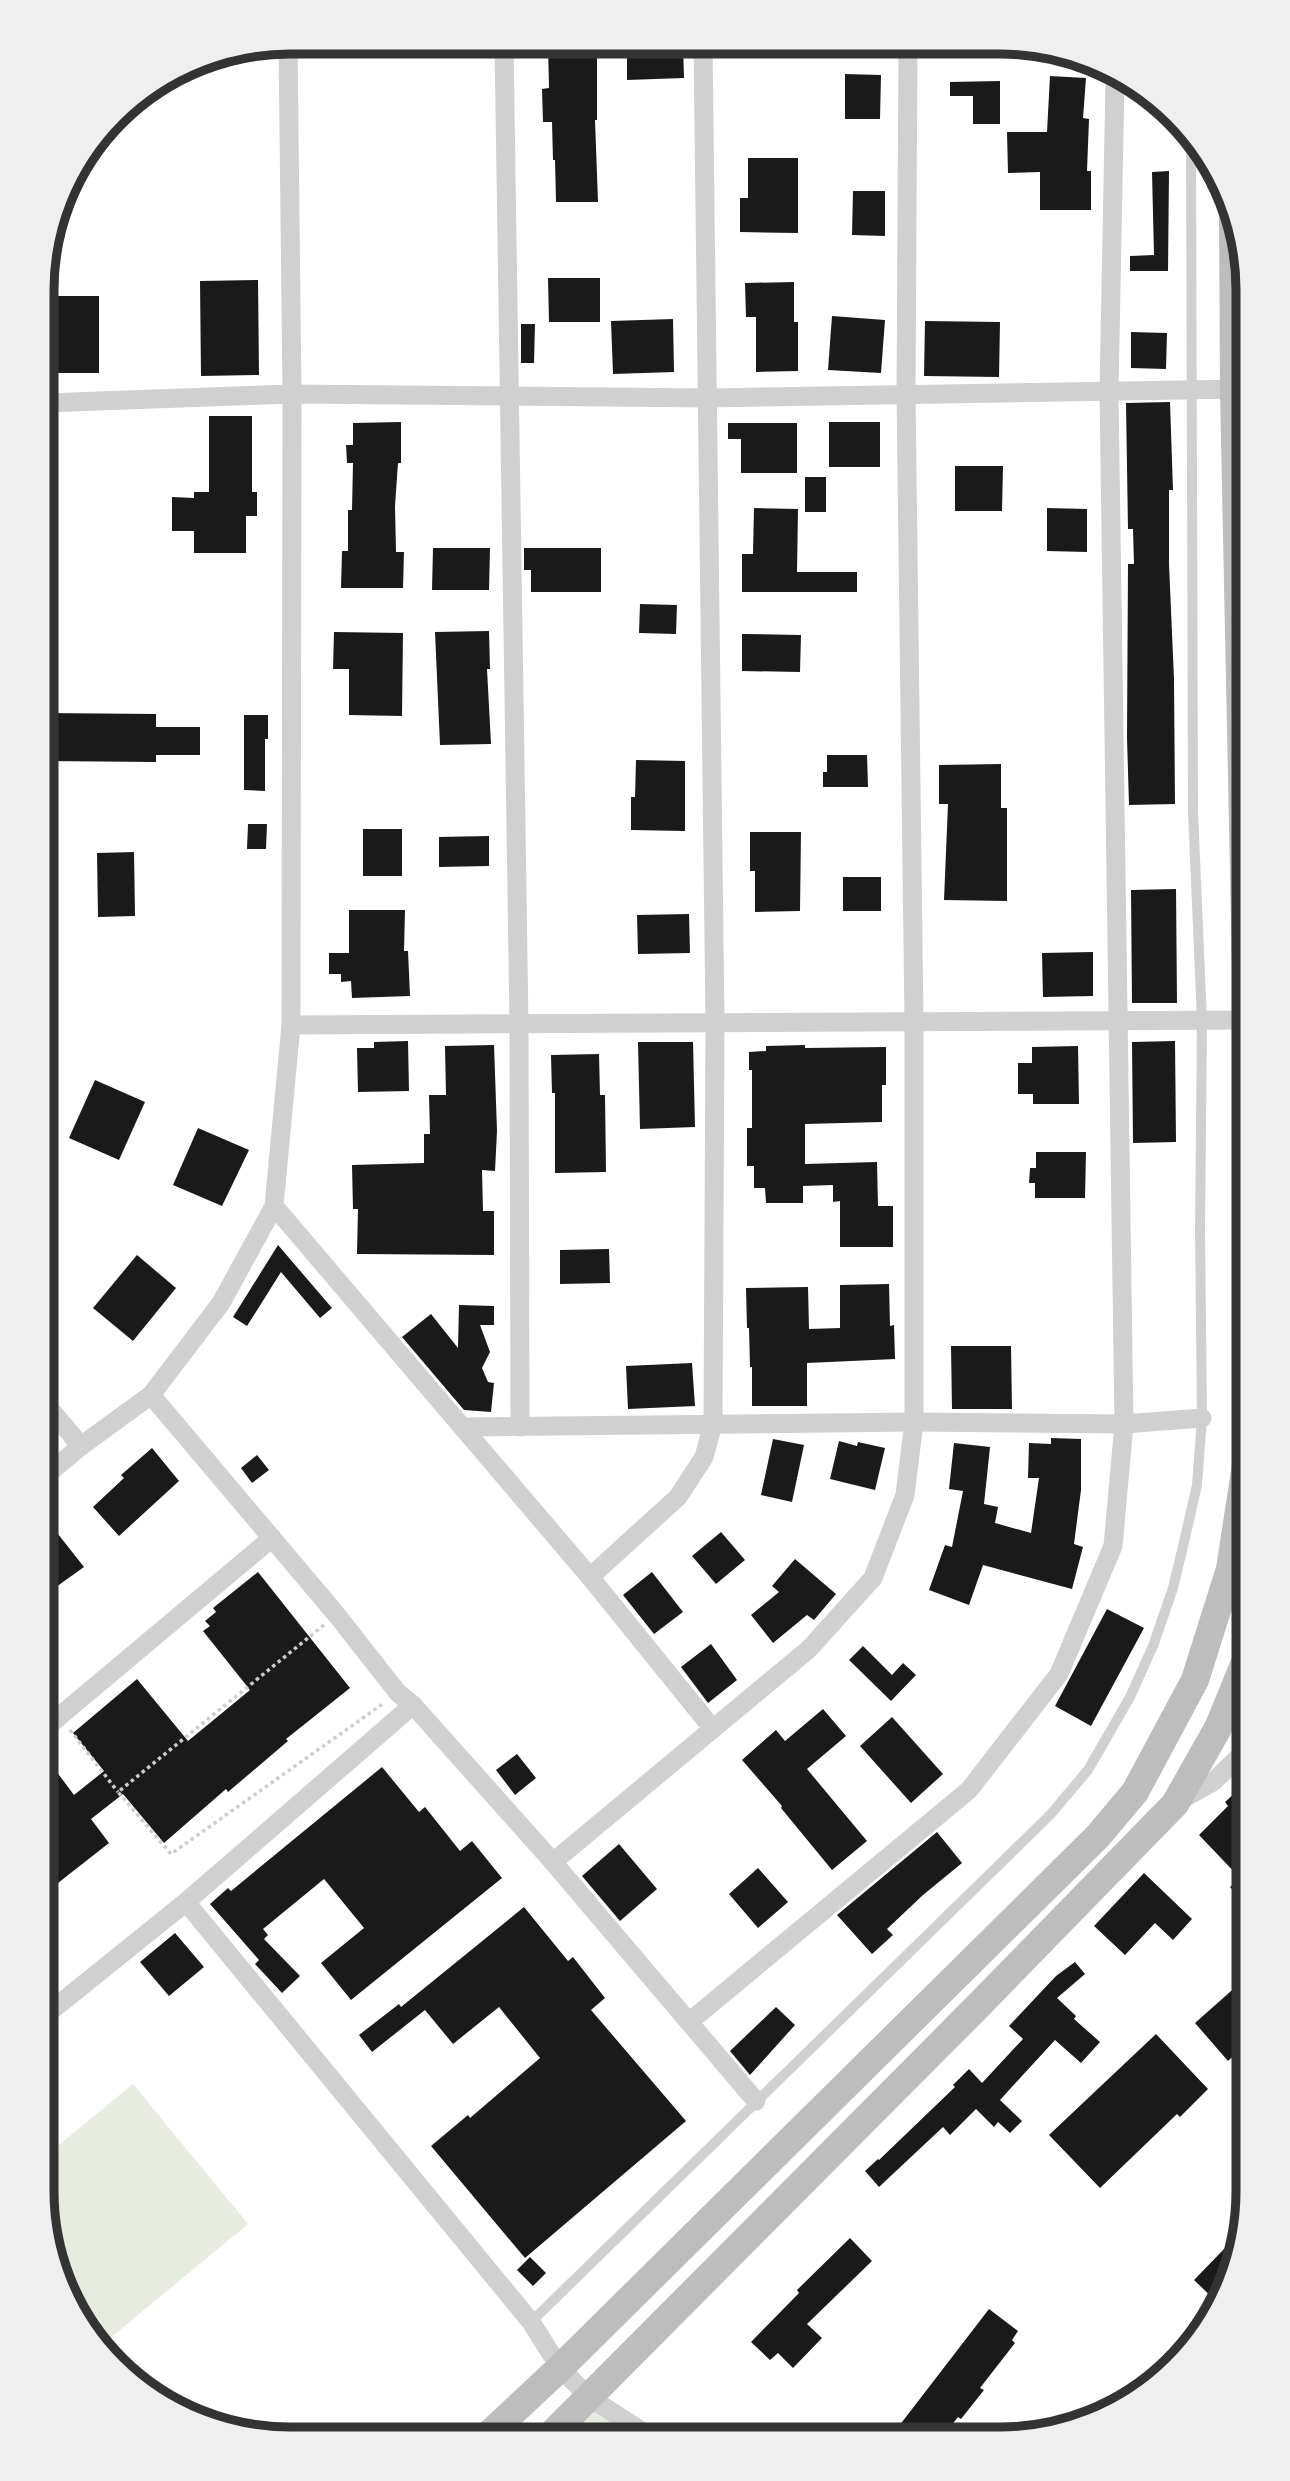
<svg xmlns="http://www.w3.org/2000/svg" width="1290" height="2481" viewBox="0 0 1290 2481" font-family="Cabin,sans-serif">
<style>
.green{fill:#e6ecdf}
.building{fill:#1a1a1a}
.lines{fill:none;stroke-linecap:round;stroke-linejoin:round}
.path{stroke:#cdcdcd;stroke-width:3.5;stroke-dasharray:3.5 3.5;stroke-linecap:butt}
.lane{stroke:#d0d0d0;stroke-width:10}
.street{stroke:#d0d0d0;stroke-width:19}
.secondary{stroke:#bdbdbd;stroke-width:28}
.rim{fill:none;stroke:#333;stroke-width:9}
</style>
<rect width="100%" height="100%" fill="#fff"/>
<g class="green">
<path d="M133 2084 248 2224 104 2343 55 2270 42 2190V2159Z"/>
<path d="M589 2397 652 2438H550Z"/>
</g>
<g class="building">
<path d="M548 44H597V120H595L598 202H556L555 160H553L552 122H543L542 89 549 88Z"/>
<path d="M627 44H683L684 78 627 80Z"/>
<path d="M845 74 881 75 880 119H845Z"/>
<path d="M1050 76 1086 78 1083 118 1089 119 1087 171H1091V210H1040V172L1008 173 1007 132H1047Z"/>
<path d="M1000 81V124H973V96H950V82Z"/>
<path d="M748 158H798V233L740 232V198H748Z"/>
<path d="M1169 171 1168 271H1130V256L1154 255 1152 172Z"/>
<path d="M853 191H885V236L852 235Z"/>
<path d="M548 278H600V322H549Z"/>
<path d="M258 280 259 375 201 376 200 281Z"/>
<path d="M794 282V322H798V371L756 372V317H746L745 283Z"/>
<rect x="44" y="296" width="55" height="77"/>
<path d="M832 316 885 320 881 373 828 370Z"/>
<path d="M673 319 674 372 613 374 611 321Z"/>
<path d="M925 321 1000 322 999 377 924 376Z"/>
<path d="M521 324H535L534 363H521Z"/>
<path d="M1131 332 1167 333 1166 369 1131 368Z"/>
<path d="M1170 402 1173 490H1169V564L1174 679 1175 804 1129 805 1127 738 1128 564H1134L1133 529H1128L1126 403Z"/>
<path d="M209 416H252V492H257V516H246V553H194V531H172V497L194 498V492H209Z"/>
<path d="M401 422V463H398L395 506 396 552H404L403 588H341L342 551H348V510H352L353 463H347L346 445H353V423Z"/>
<rect x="829" y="422" width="51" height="45"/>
<path d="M728 423H797V473H741V439H728Z"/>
<path d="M955 466H1003L1002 511H955Z"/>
<rect x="805" y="477" width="21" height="35"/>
<path d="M754 508 798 509 797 572H857V592H742V554H753Z"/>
<path d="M1047 508 1087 509V552L1047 551Z"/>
<path d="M433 548H490L489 590H432Z"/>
<path d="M524 548H601V592H531V570H524Z"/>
<path d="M640 604 677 605 676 634 639 633Z"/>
<path d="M489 631 490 669H487L491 744 440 745 435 632Z"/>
<path d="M334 632 403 633 402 716 349 715V669H333Z"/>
<path d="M742 634 801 635 800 672 742 671Z"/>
<path d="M44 713 156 714V727H200V755H156V762L44 761Z"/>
<path d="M244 715H268V739H265V791L244 790Z"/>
<path d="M827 755H867L868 787H823V772H827Z"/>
<path d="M636 760 685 761V831L631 830V797H635Z"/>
<path d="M1001 764V808H1007V901L944 900 948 804H939V765Z"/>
<path d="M248 824H267L266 849H247Z"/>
<rect x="363" y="829" width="39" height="47"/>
<path d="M750 832H801L800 911 755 912V871H750Z"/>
<path d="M489 836V866L439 867V837Z"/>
<path d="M134 852 135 916 98 917 97 853Z"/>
<rect x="843" y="877" width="38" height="34"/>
<path d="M1176 889 1177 1003H1132L1131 890Z"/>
<path d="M349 910H405L404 951H408L410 996 352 998 351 981 341 982V974H329V953H349Z"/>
<path d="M689 914 690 953 638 954 637 915Z"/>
<path d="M1093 952V996L1043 997 1042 953Z"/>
<path d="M408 1041 409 1091 358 1092 357 1048H374V1042Z"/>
<path d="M1175 1041 1176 1142 1133 1143 1132 1042Z"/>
<path d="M638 1042H693L695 1127 640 1129Z"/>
<path d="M494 1045 497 1131 495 1171 482 1170 483 1211H494V1255L357 1254 358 1209H353L352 1165 424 1163V1134H430L429 1095H446L445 1046Z"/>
<path d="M805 1045V1048L886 1047V1085H882V1122L805 1124V1164L877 1162 878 1206H893V1247H840V1201L833 1202V1185L803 1186V1203H766L765 1188H754V1166H747V1128H752V1070H749V1052L766 1051V1046Z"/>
<path d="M1078 1046 1079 1104H1033V1094H1018V1063H1032V1047Z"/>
<path d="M599 1054 600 1095H605L606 1172 555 1173V1093H552L551 1055Z"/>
<path d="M95 1080 145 1102 119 1160 69 1138Z"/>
<path d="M198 1128 249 1150 222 1206 173 1185Z"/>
<path d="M1036 1152H1086L1085 1198H1035V1183H1029L1030 1168H1036Z"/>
<path d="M278 1245 332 1308 320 1318 281 1272 247 1326 233 1317Z"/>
<path d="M609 1249 610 1283 560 1284V1250Z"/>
<path d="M137 1255 176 1288 133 1341 93 1308Z"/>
<path d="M889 1284 890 1326 894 1325 895 1359 807 1363V1406H752V1367H750L749 1328H747L746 1288 808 1287 809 1329 840 1328V1285Z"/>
<path d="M459 1305 494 1306V1325H480L490 1352 482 1368 488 1382 494 1383 491 1412 464 1410 402 1337 431 1314 458 1348Z"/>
<path d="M951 1346H1011L1012 1409H952Z"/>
<path d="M692 1363 695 1406 628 1409 626 1366Z"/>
<path d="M1051 1438 1081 1439V1490L1074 1544 1083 1547 1072 1589 983 1565 969 1605 929 1590 945 1545 952 1547 963 1491 949 1489 954 1443 990 1447 984 1504 998 1507 995 1523 1031 1533 1039 1478H1028L1029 1443 1051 1444Z"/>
<path d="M773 1439 804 1445 792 1502 761 1495Z"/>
<path d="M839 1441 857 1446 858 1442 885 1448 875 1490 830 1479Z"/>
<path d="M152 1448 179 1481 119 1536 93 1507 124 1478 121 1475Z"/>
<path d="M257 1455 269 1470 252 1483 241 1468Z"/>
<path d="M43 1515 84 1567 49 1592 43 1585Z"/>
<path d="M721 1532 745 1560 716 1584 692 1556Z"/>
<path d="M795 1559 836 1594 814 1620 807 1615 773 1643 751 1615 779 1592 772 1586Z"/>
<path d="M258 1572 350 1688 286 1739 288 1741 228 1792 226 1789 164 1843 123 1794 91 1819 109 1843 58 1883 42 1864V1782L56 1771 74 1795 104 1771 73 1733 137 1679 188 1741 250 1690 203 1631 210 1626 205 1621 216 1612 213 1608Z"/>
<path d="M652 1572 683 1612 654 1634 623 1595Z"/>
<path d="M1107 1609 1144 1628 1091 1726 1055 1706Z"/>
<path d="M711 1644 737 1680 708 1703 681 1667Z"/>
<path d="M863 1646 892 1675 903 1663 916 1675 891 1701 849 1660Z"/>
<path d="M823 1709 846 1736 807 1769 867 1841 832 1870 781 1808 782 1806 742 1760 776 1730 785 1741Z"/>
<path d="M892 1717 943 1774 911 1803 860 1746Z"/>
<path d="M517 1754 536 1778 515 1795 496 1770Z"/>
<path d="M382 1767 419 1812 425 1807 460 1851 472 1841 502 1878 351 2000 321 1963 364 1928 324 1879 263 1929 268 1935 264 1939 300 1976 282 1993 255 1964 259 1960 210 1904 228 1888 231 1891Z"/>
<path d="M1248 1781V1812L1233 1825 1248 1841V1906L1230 1887 1240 1878 1199 1835 1228 1806 1225 1802Z"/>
<path d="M937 1832 962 1863 923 1895 887 1929 893 1935 872 1954 837 1915Z"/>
<path d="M619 1844 657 1889 620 1921 582 1876Z"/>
<path d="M758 1868 788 1902 758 1928 729 1894Z"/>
<path d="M1144 1873 1192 1919 1173 1940 1155 1923 1125 1955 1094 1926Z"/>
<path d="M524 1907 568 1961 573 1957 605 1998 591 2010 686 2121 525 2258 431 2146 468 2115 470 2118 540 2058 499 2007 453 2044 425 2010 372 2052 359 2035 399 2004 401 2007Z"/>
<path d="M175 1933 204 1967 169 1996 140 1962Z"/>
<path d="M1075 1962 1085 1974 1057 1998 1076 2016 1074 2019 1100 2042 1081 2063 1055 2040 1000 2100 1022 2121 1010 2133 998 2122 994 2127 976 2109 950 2135 943 2127 879 2187 865 2171 878 2159 879 2160 955 2087 953 2085 969 2069 982 2083 1023 2039 1009 2026 1056 1976Z"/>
<path d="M1248 1976 1247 2043 1228 2061 1195 2023Z"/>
<path d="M776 2007 795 2025 750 2075 730 2051Z"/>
<path d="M1156 2034 1208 2089 1180 2117 1177 2114 1100 2188 1049 2135Z"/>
<path d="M850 2238 872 2261 807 2324 822 2338 793 2368 778 2353 770 2360 751 2342 799 2293 797 2290Z"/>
<path d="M1225 2248 1235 2258 1229 2285 1219 2304 1194 2280Z"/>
<path d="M530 2257 546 2273 533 2286 517 2270Z"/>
<path d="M989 2309 1018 2331 1012 2340 1015 2343 980 2388 984 2390 961 2419 958 2417 941 2439H889Z"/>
</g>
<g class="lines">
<g class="path">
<path d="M324 1625 118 1792 171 1854 384 1703"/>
<path d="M70 1730 118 1792"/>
</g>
<path class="lane" d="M531 2322 1050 1815 1088 1770 1130 1697 1153 1646 1173 1588 1185 1538 1197 1485 1202 1418 1200 1229 1202 1021 1193 811 1191 146"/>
<g class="street">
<path d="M504 43 519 1024 520 1427"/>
<path d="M44 403 292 394 707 398 1243 389"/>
<path d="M291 1025 1248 1020"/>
<path d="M274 1206 590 1577 713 1729"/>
<path d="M151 1395 336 1614 398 1693 413 1705 553 1862 756 2101"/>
<path d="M43 1401 81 1446"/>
<path d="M464 1427 914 1422 1124 1424 1202 1418"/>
<path d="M43 1478 81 1446 151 1395 221 1303 274 1206 291 1025 292 394 288 43"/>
<path d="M590 1577 678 1497 704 1457 713 1424 715 1023 703 45"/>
<path d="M42 1731 272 1538"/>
<path d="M1177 1802 1213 1782 1248 1748"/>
<path d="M553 1862 809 1649 873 1578 905 1495 914 1422V1022L906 394 908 46"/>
<path d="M186 1902 531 2322 560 2368 589 2397 652 2438"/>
<path d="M42 2018 186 1902 413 1705"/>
<path d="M689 2022 969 1790 1059 1674 1113 1546 1124 1424 1109 392 1115 80"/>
</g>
<g class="secondary">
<path d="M486 2437 560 2368 1098 1836 1135 1792 1195 1680 1230 1569 1247 1458V1020L1234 390 1233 208"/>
<path d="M548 2438 978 2006 1175 1804 1218 1728 1248 1655"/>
</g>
</g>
<path d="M0 0H1290V2481H0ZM290 54H1000A236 236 0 0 1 1236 290V2191A236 236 0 0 1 1000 2427H290A236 236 0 0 1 54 2191V290A236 236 0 0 1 290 54Z" fill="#efefef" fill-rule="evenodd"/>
<path class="rim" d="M290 54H1000A236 236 0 0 1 1236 290V2191A236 236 0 0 1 1000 2427H290A236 236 0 0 1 54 2191V290A236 236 0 0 1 290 54Z"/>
</svg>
